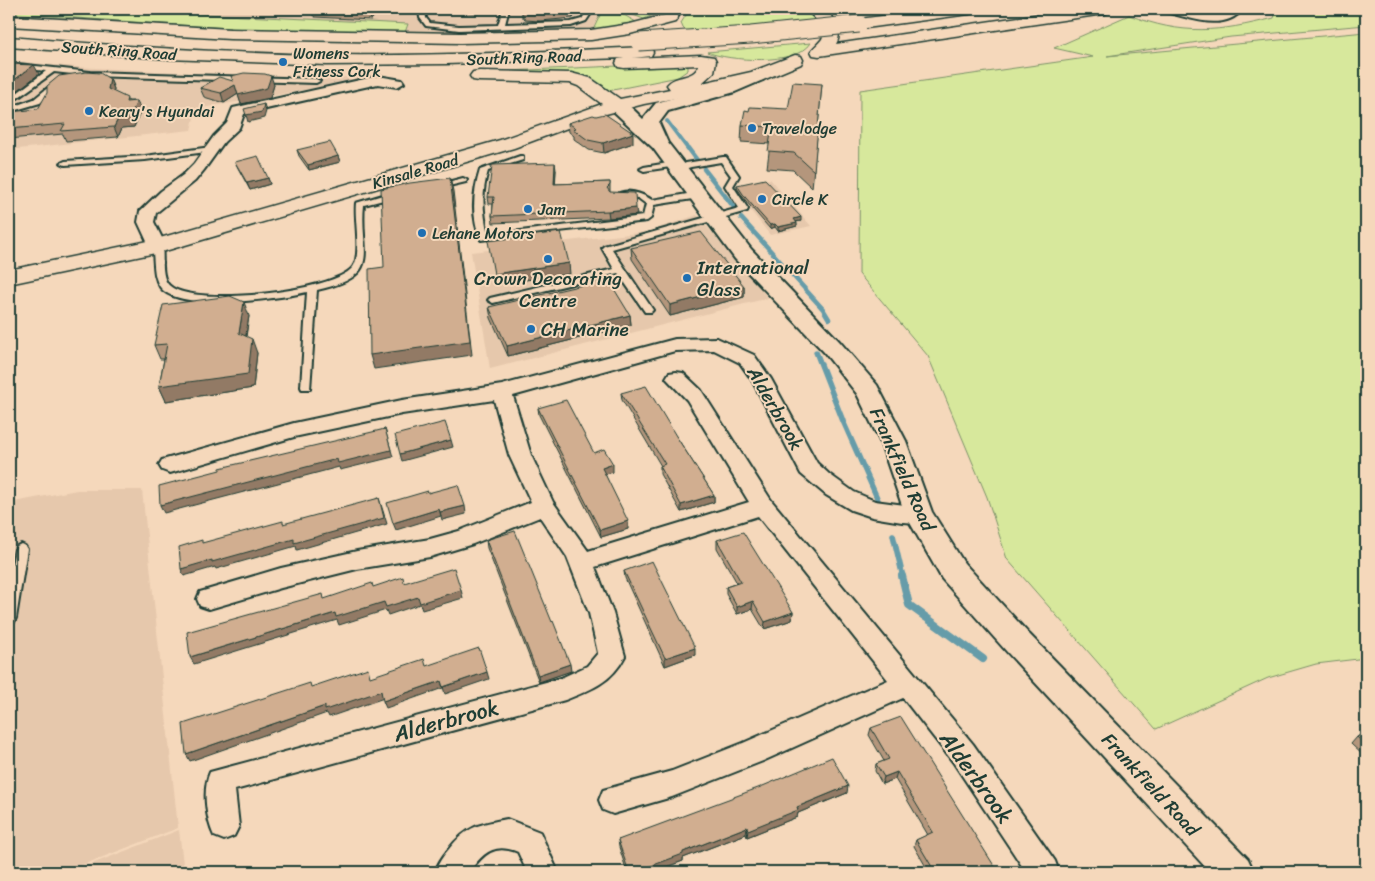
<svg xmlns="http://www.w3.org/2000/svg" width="1375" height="881" viewBox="0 0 1375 881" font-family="Sriracha,sans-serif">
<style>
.built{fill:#e6c8ac}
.green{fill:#d7e89c;stroke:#7b9268}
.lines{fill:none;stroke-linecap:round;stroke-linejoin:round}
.stream-far3{stroke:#669ca9;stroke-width:4}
.stream-far2{stroke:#669ca9;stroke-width:4.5}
.stream-far1{stroke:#669ca9;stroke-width:5.5}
.stream{stroke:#669ca9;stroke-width:8}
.service-casing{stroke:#1f3d34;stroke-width:4}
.minor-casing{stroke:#1f3d34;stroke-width:4}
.tertiary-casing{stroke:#1f3d34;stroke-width:4}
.trunk-casing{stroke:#1f3d34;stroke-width:3}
.service{fill:#f5d8bb;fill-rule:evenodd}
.minor{fill:#f5d8bb;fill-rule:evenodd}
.tertiary{fill:#f5d8bb;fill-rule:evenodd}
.trunk{fill:#f5d8bb;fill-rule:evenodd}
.trunk-bridge-casing{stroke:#1f3d34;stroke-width:19;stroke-linecap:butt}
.trunk-bridge{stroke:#f5d8bb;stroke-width:17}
.wall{fill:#b4967c;stroke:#1f3d34}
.shaded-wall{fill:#927a65;stroke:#1f3d34}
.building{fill:#d1ae90;stroke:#1f3d34}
.poi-dot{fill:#1f6fb2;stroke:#f5d8bb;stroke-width:2}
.labels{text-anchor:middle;stroke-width:4;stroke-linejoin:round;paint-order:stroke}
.far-street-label{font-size:16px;fill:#1f3d34;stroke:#f5d8bb}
.far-poi-label{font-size:16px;fill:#1f3d34;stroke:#f5d8bb;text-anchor:start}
.poi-label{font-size:19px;fill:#1f3d34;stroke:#f5d8bb;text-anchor:start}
.street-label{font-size:19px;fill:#1f3d34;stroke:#f5d8bb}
.near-street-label{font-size:22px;fill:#1f3d34;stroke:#f5d8bb}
</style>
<rect width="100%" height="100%" fill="#f5d8bb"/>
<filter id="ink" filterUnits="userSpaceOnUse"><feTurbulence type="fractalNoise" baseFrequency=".02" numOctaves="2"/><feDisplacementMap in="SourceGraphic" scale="10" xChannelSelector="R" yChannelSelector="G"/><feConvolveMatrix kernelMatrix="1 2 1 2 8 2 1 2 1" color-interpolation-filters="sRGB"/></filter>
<g filter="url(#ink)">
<g class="built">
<path d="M9 9H602L592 31 404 35Z"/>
<path d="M9 61 76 67 193 73 374 78 196 109 191 130 9 150Z"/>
<path d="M770 179 811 226 770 235 731 186Z"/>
<path d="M697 215 768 298 490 369 471 252 647 232Z"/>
<path d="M77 490H142L178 828 64 872H9V503Z"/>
<path d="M179 830 184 872H71Z"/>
</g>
<g class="green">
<path d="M9 9H101L408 24 404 35C272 32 141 23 9 13Z"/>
<path d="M603 9 624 15 636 22 593 30Z"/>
<path d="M616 9H660L653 15 644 19Z"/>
<path d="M697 9H800L814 16 819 22 690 34 683 28 681 23 686 15Z"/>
<path d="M1277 9H1366V25L1231 37 1107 56 1366 32V658L1316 664 1268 678 1156 729 1007 559 987 497 928 356 859 274 860 90 1093 57 1054 48 1129 15C1183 36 1219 32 1274 18Z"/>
<path d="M811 43C797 66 728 61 707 52Z"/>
<path d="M685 63 688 66V70L678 77 608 91 603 85 586 78 485 72Z"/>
</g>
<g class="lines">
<path class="stream-far3" d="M667 121 688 149"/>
<g class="stream-far2">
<path d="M688 148 697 160"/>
<path d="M704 169 733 206"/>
<path d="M741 218 823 309 829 319"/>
</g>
<g class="stream-far1">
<path d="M816 352 843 421 878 500"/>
<path d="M893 535 903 577"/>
</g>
<path class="stream" d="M902 576 909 605 983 659"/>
<defs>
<g id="service">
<path d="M419 9H425L426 18 430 23 459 26 498 25 503 9H509L505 24 571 22 582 19 588 9H594L586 21 571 26 459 30 426 26 420 18Z"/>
<path d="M9 63 90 72 316 79 320 81 316 83 90 76 54 72 9 104V99L46 71 9 67Z"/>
<path d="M56 81 63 83 40 103 9 112V108L34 99Z"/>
<path d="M211 147 215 149 214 151 145 160 65 165 61 163 65 161 145 156Z"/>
<path d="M520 156H523V160L488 171C481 194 483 212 488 235L643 216 646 204 638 198 617 197 616 195C626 188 642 193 652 200L699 192 703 195 699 198 654 205 651 218 647 221 481 240C471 218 473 192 480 170Z"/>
<path d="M723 157H726L739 176 733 186 748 209 747 211 612 249 653 310 651 312H645L618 273 493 303 488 300 490 298 614 269 602 248 604 246 739 208 725 186 731 176 721 162 691 167 678 171 674 169 686 163Z"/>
<path d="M674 162H677V166L644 171 640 169 644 167Z"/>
<path d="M463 178 467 180 466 182 436 189 432 186Z"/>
<path d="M396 191 400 194 399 196 364 205C359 254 385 275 317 290L310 389H302L301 387 307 292C279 299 179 313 160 287 152 275 155 260 152 246L157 243 162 246C164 257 160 278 170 286 194 307 334 292 353 267 362 254 354 219 356 203Z"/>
<path d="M21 544 25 546 27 549 16 618 14 622 9 623V582L15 549 17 546Z"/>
</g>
<g id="minor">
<path d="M1163 9C1181 8 1194 14 1212 15 1225 15 1228 8 1243 9 1224 33 1189 17 1165 12Z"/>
<path d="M378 76 402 80 404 83 397 87 378 84 244 114 239 128 224 142 204 170 195 181 156 213 154 222 166 246 163 250H151L138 222 140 211 161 191 183 175 194 164 214 136 227 123 233 108Z"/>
<path d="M717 338 754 355 771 379 817 463 829 474 854 492 875 501 927 508 930 514 927 520 919 523 902 522 872 517 851 510 826 495 801 474 752 380 740 363 714 350 675 351 513 396 531 455 553 502 588 551 749 502 687 400 666 378 669 373 676 372 683 373 701 390 771 500 973 744 1055 861 1059 872H1026L953 762 903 698 763 761 672 797 613 814 603 810 599 800 603 790 672 771 743 743 888 680 758 516 595 567 613 613 625 656C612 682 591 690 565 700L235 790 239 826 234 836 224 840 214 836C206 819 202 789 210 772L561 678 587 666 598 653 589 613 567 557 540 517 473 544 430 557 357 569 281 588 209 609 200 606 197 599 200 592 281 568 357 551 430 539 459 531 531 502 509 455 494 400 402 414 294 437 170 473 162 470 159 465 162 460 294 423 402 400 502 385 675 339Z"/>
<path d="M507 819 540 832 558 872H527L518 852C494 842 483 853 469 872H435C438 863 443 856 449 849 467 826 480 824 507 819Z"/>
</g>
<g id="tertiary">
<path d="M661 9H675L679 15 677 18H667Z"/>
<path d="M757 71 763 72 765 76 763 80 735 92 668 111 659 123 668 143 751 249 840 342 877 385 906 441 932 512 964 563 1029 634 1248 859 1254 872H1210L1007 652 942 579 905 514 880 441 857 394 824 352 735 259 653 148 608 106 611 102C625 99 634 110 643 119L656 103 723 84Z"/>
</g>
<g id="trunk">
<path d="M806 9H826C833 19 844 31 836 44L1074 9H1112L1109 12 1104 14 819 56 813 55 811 51C814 47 819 43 822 39 828 26 812 17 806 9Z"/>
<path d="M936 9H977L974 12 969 14 859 29 853 27 851 24 853 21 859 19Z"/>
<path d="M669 14 675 16 677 19 675 22 630 34 591 40 460 43 230 39 9 26V16L230 29 460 33 591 30 630 24Z"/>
<path d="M9 37C115 46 221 53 327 55 433 56 539 52 645 47L651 48 653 52 651 56 633 58 701 55 714 57 716 61 714 72 702 83 751 72 795 55 801 56 803 60 801 64 763 80 729 88 644 104 602 115 514 148 165 251 9 284V270L153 240 500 140 602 104 578 86 570 83 479 81 473 80 470 76 473 72 479 71 571 73 590 78 620 99 670 89 667 85C675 74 694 80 699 65L624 68 618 67 616 63 618 59 624 58 446 64 327 65 168 59 9 47Z"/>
</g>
</defs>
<use href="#service" class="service-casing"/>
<use href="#minor" class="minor-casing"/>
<use href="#tertiary" class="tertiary-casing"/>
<use href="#trunk" class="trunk-casing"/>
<use href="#service" class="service"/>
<use href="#minor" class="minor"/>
<use href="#tertiary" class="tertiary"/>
<use href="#trunk" class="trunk"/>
<defs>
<path id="trunk-bridge" d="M639 42 751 35 859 24"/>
</defs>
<use href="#trunk-bridge" class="trunk-bridge-casing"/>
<use href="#trunk-bridge" class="trunk-bridge"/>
</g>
<g class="wall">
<path d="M305 9H380L371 20 315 17Z"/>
<path d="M434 9H481L479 13 434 12Z"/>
<path d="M522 9H578L573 18 540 21 525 20 524 17H522Z"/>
<path d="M110 79 114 89 113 92 129 101H137L141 110 134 127 122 128 118 137 66 141 63 134 9 139V113L38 109Z"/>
<path d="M233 81 274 85 270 98 241 104 238 94 224 103 204 97 200 88Z"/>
<path d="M822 84 812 188 793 170 767 168 770 144 741 142 742 125 788 109Z"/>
<path d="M568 123 633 143 604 153 589 150 574 139V136L569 132Z"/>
<path d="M297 150 338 156 340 162 309 170 299 156Z"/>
<path d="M235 162 268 178 270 184 250 190 238 168Z"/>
<path d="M556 170 555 184 610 182V192L637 215 609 218 493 223 492 216 493 204H489L488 197Z"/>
<path d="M737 185 801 221 796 222 797 226 778 231 775 227 770 229 745 200 737 188Z"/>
<path d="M631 248 744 286V297L670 316 632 259Z"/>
<path d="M489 307 630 315 631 325 508 356 491 318Z"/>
<path d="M249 316 246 337 257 353 253 388 166 401 159 386 164 359H160L154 345Z"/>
<path d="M621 393 676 436 714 495V502L681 512 660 474V466H661L622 400Z"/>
<path d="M538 408 594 453 613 472 605 474 628 529 601 537 539 415Z"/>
<path d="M486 540 571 671 539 682 487 548Z"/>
<path d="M717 540 793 612 792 620 764 629 752 609 737 614 726 594V587L737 583 717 548Z"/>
<path d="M624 571 695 655 665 666 625 578Z"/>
<path d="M871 728 998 872H929L914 846 916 840 928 835 895 779 882 784 875 771 876 764 884 761 869 735Z"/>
<path d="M1366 732V758L1351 744 1357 737Z"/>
<path d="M847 793 798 813 797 817 747 837 746 834 683 858V861L652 872H627L619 847 618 840Z"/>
</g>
<g class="shaded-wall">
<path d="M371 9H380L371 20 369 11Z"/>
<path d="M573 9H578L573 18Z"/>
<path d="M34 65 39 74 9 97V84Z"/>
<path d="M271 76 274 85 270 98 241 104 238 95Z"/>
<path d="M110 79 114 89 112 99 108 89Z"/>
<path d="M235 85 238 94 224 103 221 93Z"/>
<path d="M137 101 141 110 134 127 122 128 118 137 114 127 118 119Z"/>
<path d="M264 104 266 111 264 118 248 122 246 115Z"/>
<path d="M633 133V143L604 153 603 143Z"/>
<path d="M338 156 340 162 309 170 308 165Z"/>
<path d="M555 163 556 170 555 191 554 184Z"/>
<path d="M268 178 270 184 250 190 247 183Z"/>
<path d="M450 178 453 191 472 355 374 369 370 355Z"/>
<path d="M636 208 637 215 609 218 608 211Z"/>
<path d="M801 217V221L793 222 794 219Z"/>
<path d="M797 223V226L778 231V227Z"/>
<path d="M775 224V227L770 229V225Z"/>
<path d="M569 263 570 274 496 284 494 274Z"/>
<path d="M744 286V297L670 316V305Z"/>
<path d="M244 302 249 316 244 347 239 333Z"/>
<path d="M630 315 631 325 508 356 507 346Z"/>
<path d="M252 339 257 353 253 388 166 401 159 386Z"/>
<path d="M385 429 393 457 340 470 339 467 164 513 160 505Z"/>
<path d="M451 440 453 447 402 461 400 454Z"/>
<path d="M613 464V472L602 475V468Z"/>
<path d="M714 495V502L681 512V505Z"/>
<path d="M379 498 387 524 297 550 296 546 216 569 215 567 184 576 181 569Z"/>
<path d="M465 506 466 514 442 520 440 512Z"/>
<path d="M439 509 441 516 396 530 393 523Z"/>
<path d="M628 521V529L601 537 600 530Z"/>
<path d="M461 590 463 598 422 610 420 604 388 615 386 610 339 625 337 620 194 664 190 657 335 613 384 602Z"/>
<path d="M753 601 752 609 737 614V607Z"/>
<path d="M793 612 792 620 764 629 765 622Z"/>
<path d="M695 648V655L665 666V658Z"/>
<path d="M570 664 571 671 539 682 538 675Z"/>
<path d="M487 672 489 679 445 694 443 687Z"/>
<path d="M441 681 443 688 386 708 383 701Z"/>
<path d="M381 691 384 698 329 717 327 713 190 761 186 754 325 706Z"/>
<path d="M897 772 895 779 882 784 884 777Z"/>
<path d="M848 786 847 793 798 813 797 817 747 837 748 830 797 807Z"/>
<path d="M747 827 746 834 683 858V861L652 872H635L683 852Z"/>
</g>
<g class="building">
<path d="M330 9H371L369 11Z"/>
<path d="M9 64 34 65 9 84Z"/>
<path d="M86 72 100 73 110 79 108 89 127 98 126 102 137 101 130 117 118 119 114 127 61 131 65 124 9 129V113L10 112 38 109 47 93V86L59 76Z"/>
<path d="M244 73 265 74 271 76 267 88 238 95 235 85 221 93 200 88 219 77 233 81 231 76Z"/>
<path d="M793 82 822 84 814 171 794 153 768 151 772 127 742 125 745 110 749 111 750 107 788 109Z"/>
<path d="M264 104 262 112 246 115 244 109Z"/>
<path d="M605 114 633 133 603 143 588 140 573 129 576 128 568 123 593 115 596 116Z"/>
<path d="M330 142 338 156 308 165 297 150Z"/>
<path d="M258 156 268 178 247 183 235 162Z"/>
<path d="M555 163 554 184 610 182V185L607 188 610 192 635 193 636 208 608 211 492 216 494 197H488L492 165Z"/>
<path d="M450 178 470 341 370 355 369 269 384 267 381 189 410 183Z"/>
<path d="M765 179 801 217 794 219 797 223 778 227 775 224 770 225 745 197 737 185Z"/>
<path d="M561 232 569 263 494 274 488 241Z"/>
<path d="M701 232 744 286 670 305 631 248Z"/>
<path d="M608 279 630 315 507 346 489 307Z"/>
<path d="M230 296 244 302 239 333 252 339 248 374 159 386 167 344 154 345 163 305Z"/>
<path d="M646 386 676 436 714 495 681 505 660 466 665 464 621 393Z"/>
<path d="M566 400 594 453 604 449 613 464 602 468 628 521 600 530 538 408Z"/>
<path d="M445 422 451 440 400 454 395 435Z"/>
<path d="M385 429 391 450 338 463 337 459 160 505 159 486 220 470V468Z"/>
<path d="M458 485 465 506 440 512 439 509 393 523 387 503 428 491V493Z"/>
<path d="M379 498 384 518 294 543V539L212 562V560L181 569 179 547 202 540V543L283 521V524Z"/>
<path d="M515 531 552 622 553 621 570 664 538 675 486 540Z"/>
<path d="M743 532 793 612 765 622 753 601 737 607 726 587 741 582 717 540Z"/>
<path d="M652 561 695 648 665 658 624 571Z"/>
<path d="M454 568 461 590 420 603 418 597 386 607 384 602 336 617 335 613 190 657 187 632 323 594 324 599 372 583 373 587 403 577 404 583Z"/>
<path d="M479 648 487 672 443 687 441 681 383 701 381 691 325 710V706L186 754 183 724 310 683 311 687 368 668 370 677 424 659 426 666Z"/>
<path d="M901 717 998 872H935L916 840 933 832 897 772 884 777 876 764 889 759 871 728Z"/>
<path d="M1366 732V745L1357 737Z"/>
<path d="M832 757 848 786 797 807 798 810 748 830 747 827 683 852V854L635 872H629L618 840 758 788Z"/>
</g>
</g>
<g class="poi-dot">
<circle cx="283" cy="62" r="5"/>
<circle cx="89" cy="111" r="5"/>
<circle cx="752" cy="128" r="5"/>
<circle cx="762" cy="199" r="5"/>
<circle cx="528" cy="209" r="5"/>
<circle cx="422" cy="233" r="5"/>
<circle cx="548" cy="259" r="5"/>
<circle cx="687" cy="278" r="5"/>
<circle cx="531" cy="329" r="5"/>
</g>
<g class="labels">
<g class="far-street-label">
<text transform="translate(119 50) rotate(4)" y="6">South Ring Road</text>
<text transform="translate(524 57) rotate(-2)" y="6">South Ring Road</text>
<text transform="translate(415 171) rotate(-16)" y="6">Kinsale Road</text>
</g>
<g class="far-poi-label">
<text x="293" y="59">Womens<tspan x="293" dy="18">Fitness Cork</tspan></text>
<text x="99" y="117">Keary's Hyundai</text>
<text x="762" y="134">Travelodge</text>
<text x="772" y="205">Circle K</text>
<text x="538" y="215">Jam</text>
<text x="432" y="239">Lehane Motors</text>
</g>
<g class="poi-label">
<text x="697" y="274">International<tspan x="697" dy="22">Glass</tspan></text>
<text x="548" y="285" text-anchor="middle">Crown Decorating<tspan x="548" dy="22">Centre</tspan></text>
<text x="541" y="336">CH Marine</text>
</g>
<g class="street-label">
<text transform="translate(776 408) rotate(60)" y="7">Alderbrook</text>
<text transform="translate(903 469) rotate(66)" y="7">Frankfield Road</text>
<text transform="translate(1151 784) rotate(47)" y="7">Frankfield Road</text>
</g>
<g class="near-street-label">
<text transform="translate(446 720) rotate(-15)" y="8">Alderbrook</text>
<text transform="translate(977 777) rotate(54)" y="8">Alderbrook</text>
</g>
</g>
<rect width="1375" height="881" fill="none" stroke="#f5d8bb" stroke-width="30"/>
<rect x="15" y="15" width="1345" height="851" fill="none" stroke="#1f3d34" stroke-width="2" filter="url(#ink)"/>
</svg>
